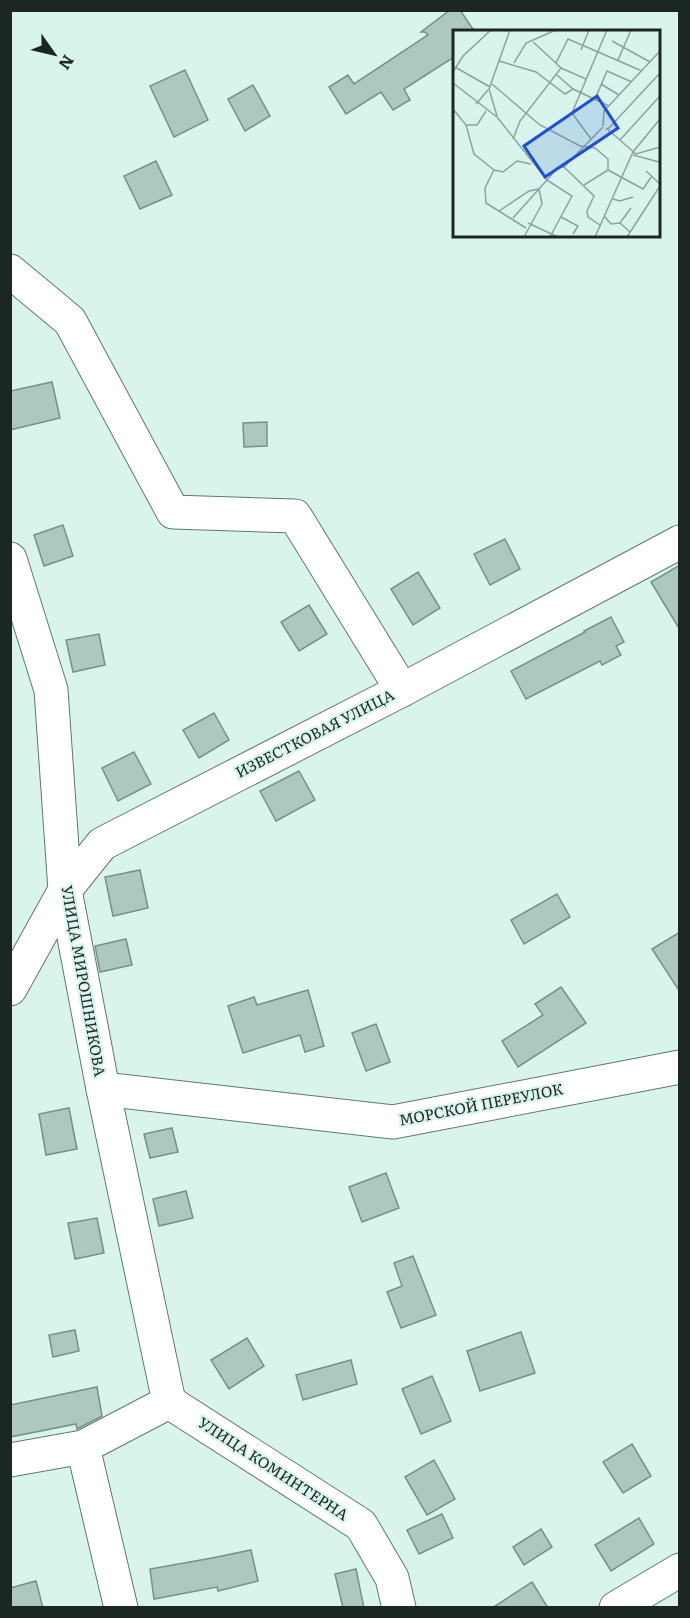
<svg xmlns="http://www.w3.org/2000/svg" width="690" height="1618" viewBox="0 0 690 1618" font-family="Literata,serif">
<style>
.building{fill:#adc7c1;stroke:#77908a;stroke-width:1.5}
.lines{fill:none;stroke-linecap:round;stroke-linejoin:round}
.minor-casing{stroke:#607873;stroke-width:35}
.minor{stroke:#fff;stroke-width:33}
.labels{text-anchor:middle;stroke-width:4.5;stroke-linejoin:round;paint-order:stroke}
.street-label{font-size:15px;fill:#1c2623;stroke:#d8f4ed}
.inset-road{fill:none;stroke:#8da29c;stroke-width:1.5}
.view{fill:#1d4ed8;fill-opacity:0.15;stroke:#1d4ed8;stroke-width:3}
.inset-edge{fill:none;stroke:#1c2623;stroke-width:3}
</style>
<rect width="100%" height="100%" fill="#d8f4ed"/>
<g class="building">
<path d="M450 10H460L475 32H454V57L404 89 410 100 393 110 381 92 346 114 329 87 348 75 354 84 428 35 425 32H421Z"/>
<path d="M185 70 208 120 174 137 150 86Z"/>
<path d="M253 85 270 116 245 131 228 99Z"/>
<path d="M156 161 172 195 140 209 124 176Z"/>
<path d="M52 382 60 418 10 430V391Z"/>
<path d="M267 422V446L244 447 243 423Z"/>
<path d="M63 525 73 556 44 566 34 535Z"/>
<path d="M505 539 520 569 490 585 474 554Z"/>
<path d="M680 565V630L651 582Z"/>
<path d="M418 572 440 608 413 625 391 589Z"/>
<path d="M309 605 327 634 299 651 281 622Z"/>
<path d="M611 617 624 642 616 646 621 655 602 665 600 661 526 699 511 671 585 632 584 631Z"/>
<path d="M99 634 105 665 73 672 66 640Z"/>
<path d="M214 713 229 740 199 758 183 730Z"/>
<path d="M134 752 151 784 118 801 102 768Z"/>
<path d="M299 771 315 800 276 821 260 791Z"/>
<path d="M140 870 148 908 113 916 105 877Z"/>
<path d="M557 894 570 917 524 944 511 920Z"/>
<path d="M680 932V992L652 949Z"/>
<path d="M126 939 132 965 100 972 95 946Z"/>
<path d="M561 987 586 1023 518 1067 502 1041 543 1015 535 1004Z"/>
<path d="M308 990 324 1046 305 1052 300 1035 243 1053 228 1006 254 997 257 1005Z"/>
<path d="M376 1024 390 1062 366 1071 352 1033Z"/>
<path d="M69 1108 77 1149 46 1155 39 1114Z"/>
<path d="M172 1128 178 1152 150 1158 144 1134Z"/>
<path d="M386 1173 399 1208 362 1222 349 1187Z"/>
<path d="M186 1191 193 1218 159 1226 153 1199Z"/>
<path d="M97 1218 104 1253 75 1259 68 1223Z"/>
<path d="M413 1256 436 1315 401 1328 387 1292 402 1286 394 1263Z"/>
<path d="M75 1330 79 1351 53 1357 49 1335Z"/>
<path d="M521 1332 535 1373 480 1391 467 1351Z"/>
<path d="M247 1338 264 1366 229 1389 211 1360Z"/>
<path d="M351 1360 357 1384 303 1400 296 1375Z"/>
<path d="M432 1376 451 1421 421 1434 402 1389Z"/>
<path d="M97 1387 102 1416 77 1429 76 1424 10 1437V1405Z"/>
<path d="M632 1444 651 1476 623 1493 603 1462Z"/>
<path d="M434 1460 455 1499 427 1515 405 1477Z"/>
<path d="M442 1514 453 1538 419 1554 407 1530Z"/>
<path d="M639 1518 654 1544 611 1571 595 1545Z"/>
<path d="M541 1529 552 1547 524 1565 513 1547Z"/>
<path d="M251 1550 258 1581 218 1591 217 1587 154 1599 150 1569 212 1558Z"/>
<path d="M356 1569 364 1608H343L335 1574Z"/>
<path d="M36 1581 43 1608H10V1588Z"/>
<path d="M532 1582 548 1608H492Z"/>
</g>
<g class="lines">
<defs>
<g id="minor">
<path d="M10 271 70 321 173 512 295 516 402 690"/>
<path d="M10 559 51 690 65 890 103 1089 169 1402"/>
<path d="M10 989 65 890 102 844 402 690 680 542"/>
<path d="M103 1089 393 1122 680 1067"/>
<path d="M169 1402 361 1525 392 1578 399 1608"/>
<path d="M83 1447 121 1608"/>
<path d="M10 1460 83 1447 169 1402"/>
<path d="M616 1608 680 1570"/>
</g>
</defs>
<use href="#minor" class="minor-casing"/>
<use href="#minor" class="minor"/>
</g>
<g class="labels">
<g class="street-label">
<text transform="translate(315 734) rotate(-27)" y="5">ИЗВЕСТКОВАЯ УЛИЦА</text>
<text transform="translate(83 981) rotate(80)" y="5">УЛИЦА МИРОШНИКОВА</text>
<text transform="translate(481 1105) rotate(-11)" y="5">МОРСКОЙ ПЕРЕУЛОК</text>
<text transform="translate(273 1469) rotate(33)" y="5">УЛИЦА КОМИНТЕРНА</text>
</g>
</g>
<g transform="translate(453 30)">
<rect width="207" height="207" fill="#d8f4ed"/>
<path class="inset-road" d="M159 11 197 32M80 12 103 33M128 20 136 0M165 30 178 0M46 31 83 42 112 64 120 59M61 33 73 13 103 0M2 37 37 57M108 38 103 33 115 9 189 41M108 38 133 49M0 42 10 26 38 0M104 45 120 59 156 76M0 53 44 87 94 150 104 138 111 137M39 54 87 95 127 116 142 118 155 129V140L131 155M148 54 166 65M142 69 154 41 179 52M23 74 35 60M0 79 13 95 21 124 41 140 32 158 33 173 73 198M44 86 36 59 57 0M13 95H24L33 81M150 96 151 81 207 21M153 98 183 124 207 117M155 99 207 43M60 109 67 91 108 38M138 109 119 83 154 0M167 110 207 66M180 125 206 132M111 137 141 166 134 181 135 187 147 195M111 137 150 97M41 140 50 142 64 131 78 134M155 140 190 159 199 146M193 141 207 154M160 169 167 171 180 167M46 181 76 161 86 159 89 174 71 207M151 186 158 194 167 193 177 202M108 187 125 196 120 204M60 188 94 150 119 166 97 207M75 193 105 207M167 193 178 178M142 207 180 122 207 89M174 207 207 156"/>
<path class="view" d="M144 66 165 98 92 147 71 116Z"/>
<rect width="207" height="207" class="inset-edge"/>
</g>
<rect width="690" height="1618" fill="none" stroke="#1c2623" stroke-width="24"/>
<g transform="translate(54 54) rotate(124)" stroke="#d8f4ed" stroke-width="4.5" paint-order="stroke">
<path d="M0-4.5L10 22L0 15L-10 22Z" fill="#1c2623"/>
<text y="-9" font-size="16" font-weight="bold" text-anchor="middle" fill="#1c2623">N</text>
</g>
</svg>
